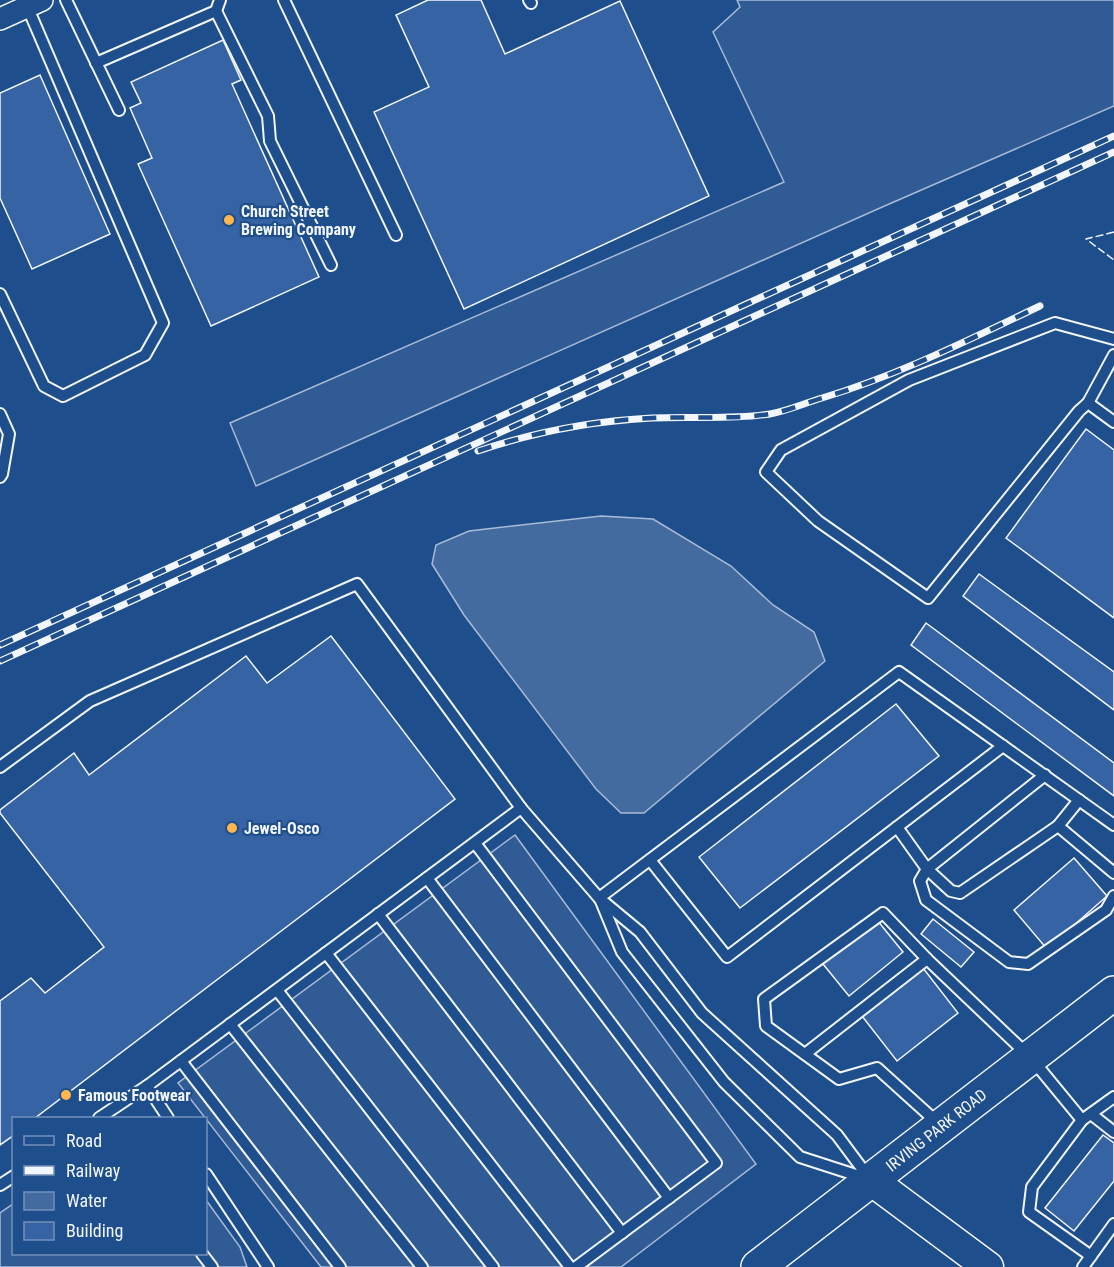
<svg xmlns="http://www.w3.org/2000/svg" width="1114" height="1267" viewBox="0 0 1114 1267" font-family="'Roboto Condensed',sans-serif">
<style>
.built{fill:#305b95;stroke:#a8bbd7;stroke-width:1.5}
.water{fill:#446ba0;stroke:#a8bbd7;stroke-width:1.5}
.building{fill:#3563a3;stroke:#f2f6ff;stroke-width:1.5}
.lines{fill:none;stroke-linecap:round;stroke-linejoin:round}
.lane-casing{stroke:#f2f6ff;stroke-width:14}
.street-casing{stroke:#f2f6ff;stroke-width:24}
.secondary-casing{stroke:#f2f6ff;stroke-width:33}
.primary-casing{stroke:#f2f6ff;stroke-width:36}
.lane{stroke:#1f4e8c;stroke-width:10}
.street{stroke:#1f4e8c;stroke-width:21}
.secondary{stroke:#1f4e8c;stroke-width:30}
.primary{stroke:#1f4e8c;stroke-width:33}
.rail-casing{stroke:#f2f6ff;stroke-width:7}
.rail{stroke:#1f4e8c;stroke-width:4.5;stroke-dasharray:14;stroke-linecap:butt}
.fence{stroke:#f2f6ff;stroke-width:1.5;stroke-dasharray:8 3;stroke-linecap:butt}
.poi-dot{fill:#ffb74d;stroke:#1f4e8c;stroke-width:2}
.labels{text-anchor:middle;stroke-width:4.5;stroke-linejoin:round;paint-order:stroke}
.poi-label{font-size:16px;font-weight:bold;fill:#f2f6ff;stroke:#1f4e8c;text-anchor:start}
.street-label{font-size:16px;fill:#f2f6ff;stroke:#1f4e8c}
</style>
<rect width="100%" height="100%" fill="#1f4e8c"/>
<g class="built">
<path d="M737 0H1114V106L880 208 256 486 230 423 784 182 713 32 740 7Z"/>
<path d="M515 835 756 1164 621 1267H321L178 1083Z"/>
<path d="M206 1200 240 1247 247 1267H0V1213L13 1204 14 1254H206Z"/>
</g>
<path class="water" d="M601 516 653 519 731 566 773 605 814 632 825 661 644 813H621L596 789 464 615 432 564 436 545 469 531Z"/>
<g class="building">
<path d="M428 0H481L505 54 620 1 709 196 464 309 374 112 429 87 396 15Z"/>
<path d="M223 40 241 80 232 84 319 277 211 326 138 164 152 158 130 108 141 103 131 82Z"/>
<path d="M40 75 110 234 32 269 0 198V93Z"/>
<path d="M1086 429 1114 450V618L1006 538Z"/>
<path d="M979 574 1114 672V710L963 596Z"/>
<path d="M926 623 1114 763V796L911 645Z"/>
<path d="M331 636 455 799 35 1118H14V1135L0 1145V1001L31 978 45 993 104 947 0 813V810L74 753 89 775 246 656 267 683Z"/>
<path d="M896 704 939 756 740 908 699 857Z"/>
<path d="M1074 858 1107 896 1047 949 1014 910Z"/>
<path d="M933 919 974 952 961 967 921 934Z"/>
<path d="M877 920 903 952 849 996 823 964Z"/>
<path d="M923 968 958 1013 897 1061 862 1016Z"/>
<path d="M1103 1135 1114 1143V1181L1074 1231 1045 1208Z"/>
</g>
<g class="lines">
<defs>
<g id="lane">
<path d="M66 0 119 110"/>
<path d="M284 0 396 235"/>
<path d="M529 0 531 3"/>
<path d="M216 11 268 116 270 141 331 265"/>
<path d="M96 63 216 11 220 0"/>
<path d="M0 294 44 386 63 396 145 355 163 323 27 6"/>
<path d="M1114 339 1055 323 909 380 781 450 766 472 818 521 928 598 1079 411 1088 403 1114 422"/>
<path d="M1088 403 1114 355"/>
<path d="M0 414 9 434 2 474 0 477"/>
<path d="M0 767 90 701 357 584 521 808"/>
<path d="M1045 775 927 869 920 881 926 900 1009 962 1028 964 1106 910 1114 896"/>
<path d="M1058 826 1114 873"/>
<path d="M897 827 927 869 951 891 960 893 1058 826 1079 800"/>
<path d="M475 843 716 1163 576 1267"/>
<path d="M650 860 727 957 1003 746"/>
<path d="M427 878 669 1198"/>
<path d="M599 898 899 672 1114 825"/>
<path d="M601 901 622 952 724 1082 800 1157 865 1178"/>
<path d="M378 914 622 1233"/>
<path d="M326 953 570 1267"/>
<path d="M277 990 493 1267"/>
<path d="M230 1024 422 1267"/>
<path d="M805 1054 927 959"/>
<path d="M181 1061 340 1267"/>
<path d="M147 1086 168 1118"/>
<path d="M1091 1114 1114 1132"/>
<path d="M99 1118 147 1086 521 808 599 898 640 932 702 1013 837 1135 869 1178"/>
<path d="M939 1124 877 1068 839 1079 766 1026 764 999 883 913 927 959 1031 1058 1082 1120"/>
<path d="M206 1174 268 1267"/>
<path d="M0 1185 14 1176"/>
<path d="M202 1254 212 1267"/>
<path d="M1091 1256 1029 1212 1032 1187 1082 1120 1114 1097"/>
<path d="M1083 1267 1114 1224"/>
</g>
<path id="street" d="M0 19 42 0"/>
<path id="secondary" d="M871 1180 988 1267"/>
<path id="primary" d="M758 1267 1114 993"/>
</defs>
<use href="#lane" class="lane-casing"/>
<use href="#street" class="street-casing"/>
<use href="#secondary" class="secondary-casing"/>
<use href="#primary" class="primary-casing"/>
<use href="#lane" class="lane"/>
<use href="#street" class="street"/>
<use href="#secondary" class="secondary"/>
<use href="#primary" class="primary"/>
<defs>
<g id="rail">
<path d="M478 451C534 432 592 421 652 418 691 416 731 420 770 414 787 411 805 403 822 398 899 375 968 340 1040 306"/>
<path d="M0 645 1114 136"/>
<path d="M0 661 1114 152"/>
</g>
</defs>
<use href="#rail" class="rail-casing"/>
<use href="#rail" class="rail"/>
<path class="fence" d="M1114 232 1086 239 1114 260"/>
</g>
<g class="poi-dot">
<circle cx="229" cy="220" r="6"/>
<circle cx="232" cy="828" r="6"/>
<circle cx="66" cy="1095" r="6"/>
</g>
<g class="labels">
<g class="poi-label">
<text x="241" y="217">Church Street<tspan x="241" dy="18">Brewing Company</tspan></text>
<text x="244" y="834">Jewel-Osco</text>
<text x="78" y="1101">Famous Footwear</text>
</g>
<g class="street-label">
<text transform="translate(936 1130) rotate(-38)" y="6">IRVING PARK ROAD</text>
</g>
</g>
<rect x="12" y="1117" width="195" height="138" fill="#1f4e8c" stroke="#7391ba" stroke-width="1.5"/>
<rect x="24" y="1136" width="30" height="9" fill="#1f4e8c" stroke="#7391ba" stroke-width="1.5"/>
<text x="66" y="1147" font-size="18" fill="#f2f6ff">Road</text>
<rect x="24" y="1166" width="30" height="9" fill="#f2f6ff" stroke="#7391ba" stroke-width="1.5"/>
<text x="66" y="1177" font-size="18" fill="#f2f6ff">Railway</text>
<rect x="24" y="1192" width="30" height="18" fill="#446ba0" stroke="#7391ba" stroke-width="1.5"/>
<text x="66" y="1207" font-size="18" fill="#f2f6ff">Water</text>
<rect x="24" y="1222" width="30" height="18" fill="#3563a3" stroke="#7391ba" stroke-width="1.5"/>
<text x="66" y="1237" font-size="18" fill="#f2f6ff">Building</text>
</svg>
